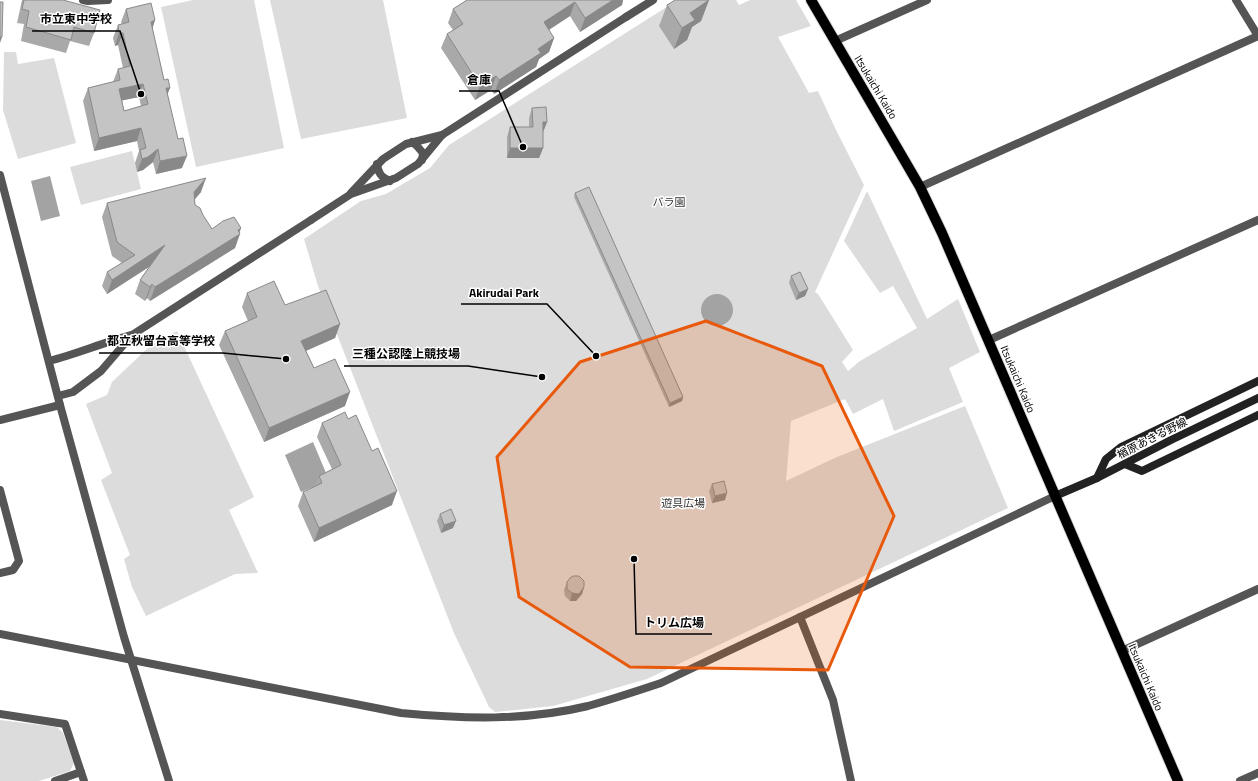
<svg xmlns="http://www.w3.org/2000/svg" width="1258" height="781" viewBox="0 0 1258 781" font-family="'Titillium Web','Noto Sans JP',sans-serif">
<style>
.green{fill:#dcdcdc}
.water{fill:#a3a3a3}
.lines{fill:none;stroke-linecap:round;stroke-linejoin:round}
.primary-casing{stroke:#dbdbdb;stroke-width:12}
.pedestrian{stroke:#555;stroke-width:8}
.minor{stroke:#555;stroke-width:8}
.tertiary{stroke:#555;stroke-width:8}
.secondary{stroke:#222;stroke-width:8}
.primary{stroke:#000;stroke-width:10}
.wall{fill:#a9a9a9;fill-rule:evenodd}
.shaded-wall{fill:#898989}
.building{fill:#c4c4c4;stroke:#898989;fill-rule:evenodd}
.marked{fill:#e8590c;fill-opacity:0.2;stroke:#e8590c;stroke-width:3;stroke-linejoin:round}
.labels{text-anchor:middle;stroke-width:3;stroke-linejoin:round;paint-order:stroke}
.street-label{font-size:11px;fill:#000;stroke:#fff}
.park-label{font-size:11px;fill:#333;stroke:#fff}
.leader{fill:none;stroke:#000;stroke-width:1.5}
.callout-dot{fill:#000;stroke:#fff;stroke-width:1.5}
.callout-label{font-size:12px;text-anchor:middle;font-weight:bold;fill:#000;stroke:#fff;stroke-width:3;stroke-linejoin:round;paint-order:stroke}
</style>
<rect width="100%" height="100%" fill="#fff"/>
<g class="green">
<path d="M193 0H254L284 148 196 167 161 7Z"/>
<path d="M270 0H383L407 118 301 139Z"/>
<path d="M681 0H736L739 5 750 0H796L811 26 778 37 809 93 818 91 836 130 864 185 815 292 818 294 853 350 842 362 848 371 860 361 917 328 893 286 880 293 844 241 867 191 927 319 958 299 980 352 949 368 963 402 894 431 883 399 853 414 845 399 791 421 786 481 837 457 965 406 1008 508 647 679 553 706 495 712 489 707 454 633 318 286 304 239 361 201 386 194 430 168 449 145 673 3Z"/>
<path d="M4 52H16L18 64 54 58 76 143 18 159 3 110Z"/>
<path d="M132 151 141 189 81 205 70 167Z"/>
<path d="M177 331 254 497 229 510 258 573 235 574 146 616 132 587 124 559 130 555 101 480 112 473 86 404 107 395 112 382 150 346Z"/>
<path d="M0 720 57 727 63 733 74 763 70 771 39 781H0Z"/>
</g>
<g class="water">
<path d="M50 176 60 216 41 221 31 181Z"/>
<circle cx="717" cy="310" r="16"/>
<path d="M313 442 329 480 301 492 285 455Z"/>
</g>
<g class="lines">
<defs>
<path id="primary" d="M811 0 920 187 942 233 1178 781"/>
</defs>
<use href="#primary" class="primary-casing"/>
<g class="pedestrian">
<path d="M412 142 417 146 423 153 422 160"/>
<path d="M377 164C378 173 381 177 390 181"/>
<path d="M351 193 383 159 406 144 442 135"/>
<path d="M311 220 351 194 396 178 418 164 442 135 626 17"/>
</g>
<g class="minor">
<path d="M1236 0 1258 36"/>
<path d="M626 17 653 0"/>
<path d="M835 41 927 0"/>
<path d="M920 187 1258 36"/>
<path d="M989 340 1258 220"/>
<path d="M49 361C77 354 104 342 132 335"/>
<path d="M58 396 73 392 101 371 132 335 311 220"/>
<path d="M0 420 60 405"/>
<path d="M0 490 19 561 13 570 0 573"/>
<path d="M800 617 833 700 851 781"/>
<path d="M1122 651 1258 589"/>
<path d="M0 714 65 724 84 781"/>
<path d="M55 781 81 772"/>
<path d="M1240 781 1258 773"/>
</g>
<g class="tertiary">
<path d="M83 0 88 1 108 0"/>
<path d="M0 175 60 405 124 637 169 781"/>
<path d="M0 634 401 713C465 719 526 721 588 706 613 699 637 691 661 683L1055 496"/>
</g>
<g class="secondary">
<path d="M1125 464 1142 471 1258 415"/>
<path d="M1097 478 1106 459 1121 447 1258 381"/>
<path d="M1055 496 1097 478 1171 440 1258 398"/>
</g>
<use href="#primary" class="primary"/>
</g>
<g class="wall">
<path d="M22 0H63L94 33 89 46 70 41 66 53 21 41 24 24 17 23Z"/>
<path d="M467 0H623L622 5 580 32 570 16 549 30 554 38 549 52 539 59 536 67 494 94 491 90 475 100 441 48 447 34 453 30 448 23 453 9Z"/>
<path d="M709 0 701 21 692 27 687 40 674 49 659 26 667 5Z"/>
<path d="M126 9 155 20 152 29 164 80 170 88 167 94 182 168 156 174 153 162 143 170 137 172 135 163 139 151 137 141 94 151 83 101 88 88 113 82 118 69 123 68 118 45 115 46 113 38 118 25 122 24 121 22ZM139 97 141 106 124 111 122 100Z"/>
<path d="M532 108 547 122 543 132V148L539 158H507V137L510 127H529V118Z"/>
<path d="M201 192 195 199V205L212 229 241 228 235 248 150 301 147 298 145 301 135 294 140 280 151 265 107 294 102 286 107 272 122 263 112 256 102 217 107 203Z"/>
<path d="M575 193 683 397 682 401 669 407 574 197Z"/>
<path d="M791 276 808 289 805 296 796 300 789 283Z"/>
<path d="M247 293 340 324 335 338 306 351 314 368 345 406 264 442 219 345 225 331 248 321 242 307Z"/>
<path d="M348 419 392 505 314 542 298 506 303 492 315 486 319 476 332 469 317 437 322 423Z"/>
<path d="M712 484 725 500 712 503 709 491Z"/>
<path d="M440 514 453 528 441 533 437 521Z"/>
<path d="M567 582 584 587 582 594 576 601H570L565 596 564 590Z"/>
</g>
<g class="shaded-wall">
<path d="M613 0H623L622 5 580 32 585 18Z"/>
<path d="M709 0 701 21 692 27 687 40 674 49 682 28 690 13Z"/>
<path d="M575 2 570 16 539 36 544 22Z"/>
<path d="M155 20 151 33V22Z"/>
<path d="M119 33H123L118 45 115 46Z"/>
<path d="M0 37H2L0 43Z"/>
<path d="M554 38 549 52 539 59 536 67 494 94 499 80 538 49Z"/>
<path d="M496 76 491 90 475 100 480 86Z"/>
<path d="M143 84 139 97 115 102 119 89Z"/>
<path d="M166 88H170L165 100Z"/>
<path d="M543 122H547L543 132H539Z"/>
<path d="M141 128 137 141 94 151 99 138Z"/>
<path d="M510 148H543L539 158H507Z"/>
<path d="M158 149 153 162 143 170 137 172 142 159Z"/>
<path d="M187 156 182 168 156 174 160 161Z"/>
<path d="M206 178 201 192 189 206 194 192Z"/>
<path d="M241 228 238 235 240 234 235 248 150 301 155 287Z"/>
<path d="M165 245 160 260 107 294 112 280Z"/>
<path d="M152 284 147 298 145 301 150 287Z"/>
<path d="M808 289 805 296 796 300 799 293Z"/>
<path d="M340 324 335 338 296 355 301 341Z"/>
<path d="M350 392 345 406 264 442 269 428Z"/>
<path d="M683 397 682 401 669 407 670 403Z"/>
<path d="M397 491 392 505 314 542 319 528Z"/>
<path d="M727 493 725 500 712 503 715 496Z"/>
<path d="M456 521 453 528 441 533 444 525Z"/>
<path d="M584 587 582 594 576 601H570L572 593Z"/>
</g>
<g class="building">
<path d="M24 0H63L100 10 94 33 74 27 71 40 26 27 29 11 22 9Z"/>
<path d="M467 0H613L585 18 575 2 544 22 554 38 538 49 541 53 499 80 496 76 480 86 447 34 463 24 453 9Z"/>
<path d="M675 0H709L690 13 695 20 682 28 667 5Z"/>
<path d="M0 2H3L2 37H0Z"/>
<path d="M151 3 155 20 151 22 164 80 168 79 170 88H166L178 139 183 138 187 156 160 161 158 149 148 157 142 159 140 150 146 148 141 128 99 138 88 88 120 80 118 69 130 66 123 33H119L118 25 129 22 126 9ZM143 84 148 104 124 111 119 89Z"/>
<path d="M546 107 547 122H543V148H510V127H533L532 108Z"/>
<path d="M206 178 194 192 195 205 200 208 203 215 212 229 223 221 234 217 241 228 238 230 240 234 155 287 152 284 150 287 140 280 165 245 112 280 107 272 135 255 117 242 107 203Z"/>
<path d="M589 187 683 397 670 403 575 193Z"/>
<path d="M800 272 808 289 799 293 791 276Z"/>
<path d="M274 281 285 305 326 290 340 324 301 341 314 368 335 359 350 392 269 428 225 331 257 317 247 293Z"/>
<path d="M345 412 348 419 356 415 372 451 378 448 397 491 319 528 303 492 322 483 319 476 341 465 322 423Z"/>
<path d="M724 481 727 493 715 496 712 484Z"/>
<path d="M451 509 456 521 444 525 440 514Z"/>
<path d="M573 576H579L584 581V587L579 594 572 593 567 589V582L570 578Z"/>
</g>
<path class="marked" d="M706 321 822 366 894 516 828 670 630 667 519 597 497 457 580 362Z"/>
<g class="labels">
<g class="street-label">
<text transform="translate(876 87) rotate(59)" y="4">Itsukaichi Kaido</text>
<text transform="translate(1018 379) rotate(67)" y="4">Itsukaichi Kaido</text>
<text transform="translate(1152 438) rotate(-27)" y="4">楢原あきる野線</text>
<text transform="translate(1146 677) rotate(67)" y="4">Itsukaichi Kaido</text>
</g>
<g class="park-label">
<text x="669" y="206">バラ園</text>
<text x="683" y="507">遊具広場</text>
</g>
</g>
<path class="leader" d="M141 94L120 31H32M523 147L499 91H459M596 356L547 304H461M286 359L223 353H99M542 377L468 366H344M634 559L636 634H712"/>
<g class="callout-dot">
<circle cx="141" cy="94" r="4"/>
<circle cx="523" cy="147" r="4"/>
<circle cx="596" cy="356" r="4"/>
<circle cx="286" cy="359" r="4"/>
<circle cx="542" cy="377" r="4"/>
<circle cx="634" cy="559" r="4"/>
</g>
<g class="callout-label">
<text x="76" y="23">市立東中学校</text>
<text x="479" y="84">倉庫</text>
<text x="504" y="297">Akirudai Park</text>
<text x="161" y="345">都立秋留台高等学校</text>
<text x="406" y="358">三種公認陸上競技場</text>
<text x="674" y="627">トリム広場</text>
</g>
</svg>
